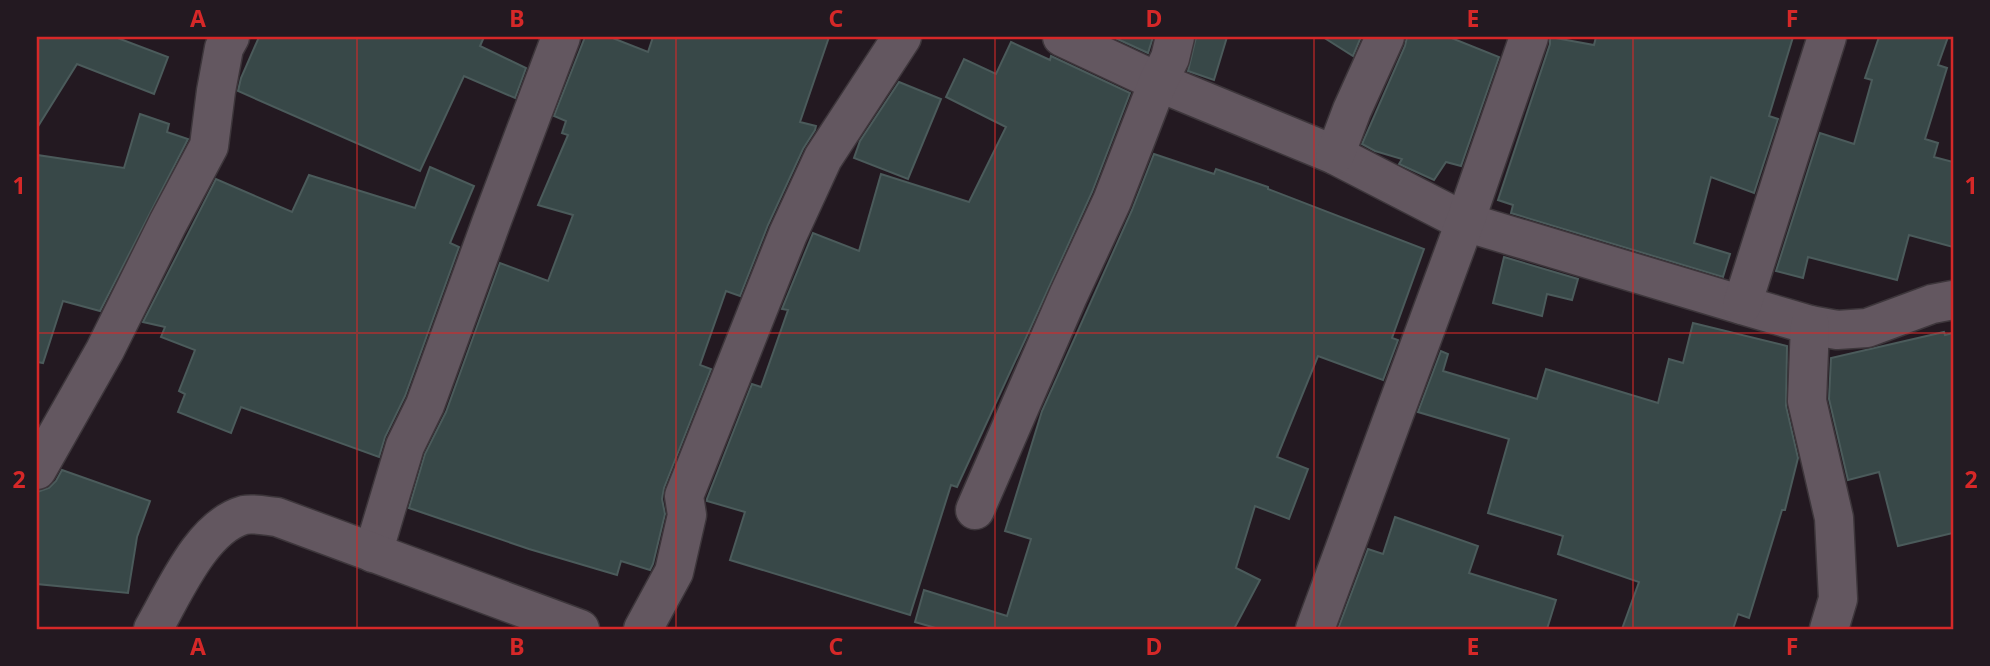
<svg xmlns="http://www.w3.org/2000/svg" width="1990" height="666" viewBox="0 0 1990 666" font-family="'Noto Sans',sans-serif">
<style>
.building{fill:#384848;stroke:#4b5b5b;stroke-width:2}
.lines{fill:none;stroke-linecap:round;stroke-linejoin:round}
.minor-casing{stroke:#3d363b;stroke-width:41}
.minor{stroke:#635760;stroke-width:38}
.grid{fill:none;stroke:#d62828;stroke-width:2;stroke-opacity:0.55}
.neatline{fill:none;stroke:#d62828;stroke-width:2.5}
.grid-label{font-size:23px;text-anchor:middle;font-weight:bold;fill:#d62828}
</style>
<rect width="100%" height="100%" fill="#231921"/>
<g class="building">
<path d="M37 37H115L168 57 154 94 77 64 37 128Z"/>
<path d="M259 37H484L480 46 526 68 515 98 464 76 420 171 238 91 241 78Z"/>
<path d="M585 37H610L648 52 653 37H829L800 122 816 126 815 130 803 149 768 225 740 296 726 291 700 365 711 369 664 488 662 499 665 514 653 564 650 570 621 561 617 575 529 549 409 508 425 454 446 412 500 263 548 281 573 215 538 205 568 135 562 133 566 121 554 116Z"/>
<path d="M1113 37H1153L1148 53Z"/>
<path d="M1196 37H1227L1214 80 1188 71Z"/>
<path d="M1323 37H1361L1353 56Z"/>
<path d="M1407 37H1449L1499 57 1461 166 1446 162 1434 180 1399 164 1402 159 1375 151 1362 144 1405 46Z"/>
<path d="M1550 37 1594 45 1596 37H1793L1769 116 1778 119 1754 193 1711 177 1694 243 1730 254 1723 277 1511 213 1513 205 1498 200 1550 44Z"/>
<path d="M1879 37H1948L1938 65 1947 68 1925 139 1938 143 1934 157 1953 162V247L1909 235 1897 280 1808 257 1803 278 1776 271 1820 133 1854 144 1872 80 1865 78Z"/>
<path d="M1011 42 1050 60 1051 56 1130 93 1092 192 1030 329 957 487 951 485 910 615 730 560 745 512 707 501V499L752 384 761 387 788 310 782 309 813 233 859 251 881 174 969 202 1006 127 946 97 964 59 996 74Z"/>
<path d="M899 82 941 99 908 179 854 158 860 141Z"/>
<path d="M140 114 169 124 167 132 188 139 100 311 63 301 43 363 37 362V155L124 168Z"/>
<path d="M1154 154 1214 174 1216 169 1268 187V189L1424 249 1392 338 1398 340 1383 380 1318 356 1277 457 1308 469 1289 519 1255 506 1236 568 1260 580 1234 629H939L915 622 924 590 1007 616 1031 539 1005 531 1042 411 1132 210Z"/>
<path d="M430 167 474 186 450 243 459 247 405 396 385 437 379 457 241 407 231 433 178 412 185 394 179 391 195 350 161 337 165 327 143 322 216 179 292 212 309 175 415 208Z"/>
<path d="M1504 257 1578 279 1572 300 1547 294 1542 316 1493 303Z"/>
<path d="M1693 323 1787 346 1786 406 1798 458 1785 510H1782L1749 618 1738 614 1733 629H1622L1639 582 1558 554 1563 536 1488 513 1509 439 1418 412 1441 351 1448 354 1443 371 1537 399 1546 369 1658 403 1669 359 1683 363Z"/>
<path d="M1944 332 1945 335 1953 333V533L1898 546 1879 472 1848 480 1829 399 1831 358Z"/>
<path d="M62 470 150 501 137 537 128 593 37 584V492L49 488 56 481Z"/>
<path d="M1395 517 1478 546 1469 573 1556 600 1547 629H1338L1368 549 1383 554Z"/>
</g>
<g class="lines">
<defs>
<g id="minor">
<path d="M1062 37 1158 82 1335 155 1465 222 1742 305 1810 325 1837 330 1867 328 1932 304 1953 300"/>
<path d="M1335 155 1352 110 1385 37"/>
<path d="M1742 305 1827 37"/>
<path d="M1810 325 1807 401 1834 518 1838 599 1829 629"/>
<path d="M37 470 105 350 168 223 209 146 216 91 224 48 230 37"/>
<path d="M975 510 1068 296 1112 201 1158 82 1170 58 1175 37"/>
<path d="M373 553 405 446 425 405 491 223 561 37"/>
<path d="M153 629C174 593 201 527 244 515 254 513 267 516 277 517L580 629"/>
<path d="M643 629 674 572 687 515 684 496 788 234 823 158 902 37"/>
<path d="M1315 629 1465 222 1529 37"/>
</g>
</defs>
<use href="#minor" class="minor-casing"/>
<use href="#minor" class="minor"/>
</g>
<path class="grid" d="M357 37V629M676 37V629M995 37V629M1314 37V629M1633 37V629M37 333H1953"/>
<rect width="1990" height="666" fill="none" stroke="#231921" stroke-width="77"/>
<rect x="38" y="38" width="1914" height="590" class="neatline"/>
<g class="grid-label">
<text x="198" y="27">A</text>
<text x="517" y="27">B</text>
<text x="836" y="27">C</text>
<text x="1154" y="27">D</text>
<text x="1473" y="27">E</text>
<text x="1792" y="27">F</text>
<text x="19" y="194">1</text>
<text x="1971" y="194">1</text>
<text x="19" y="488">2</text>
<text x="1971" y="488">2</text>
<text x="198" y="655">A</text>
<text x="517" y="655">B</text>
<text x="836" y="655">C</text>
<text x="1154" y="655">D</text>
<text x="1473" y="655">E</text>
<text x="1792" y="655">F</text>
</g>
</svg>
